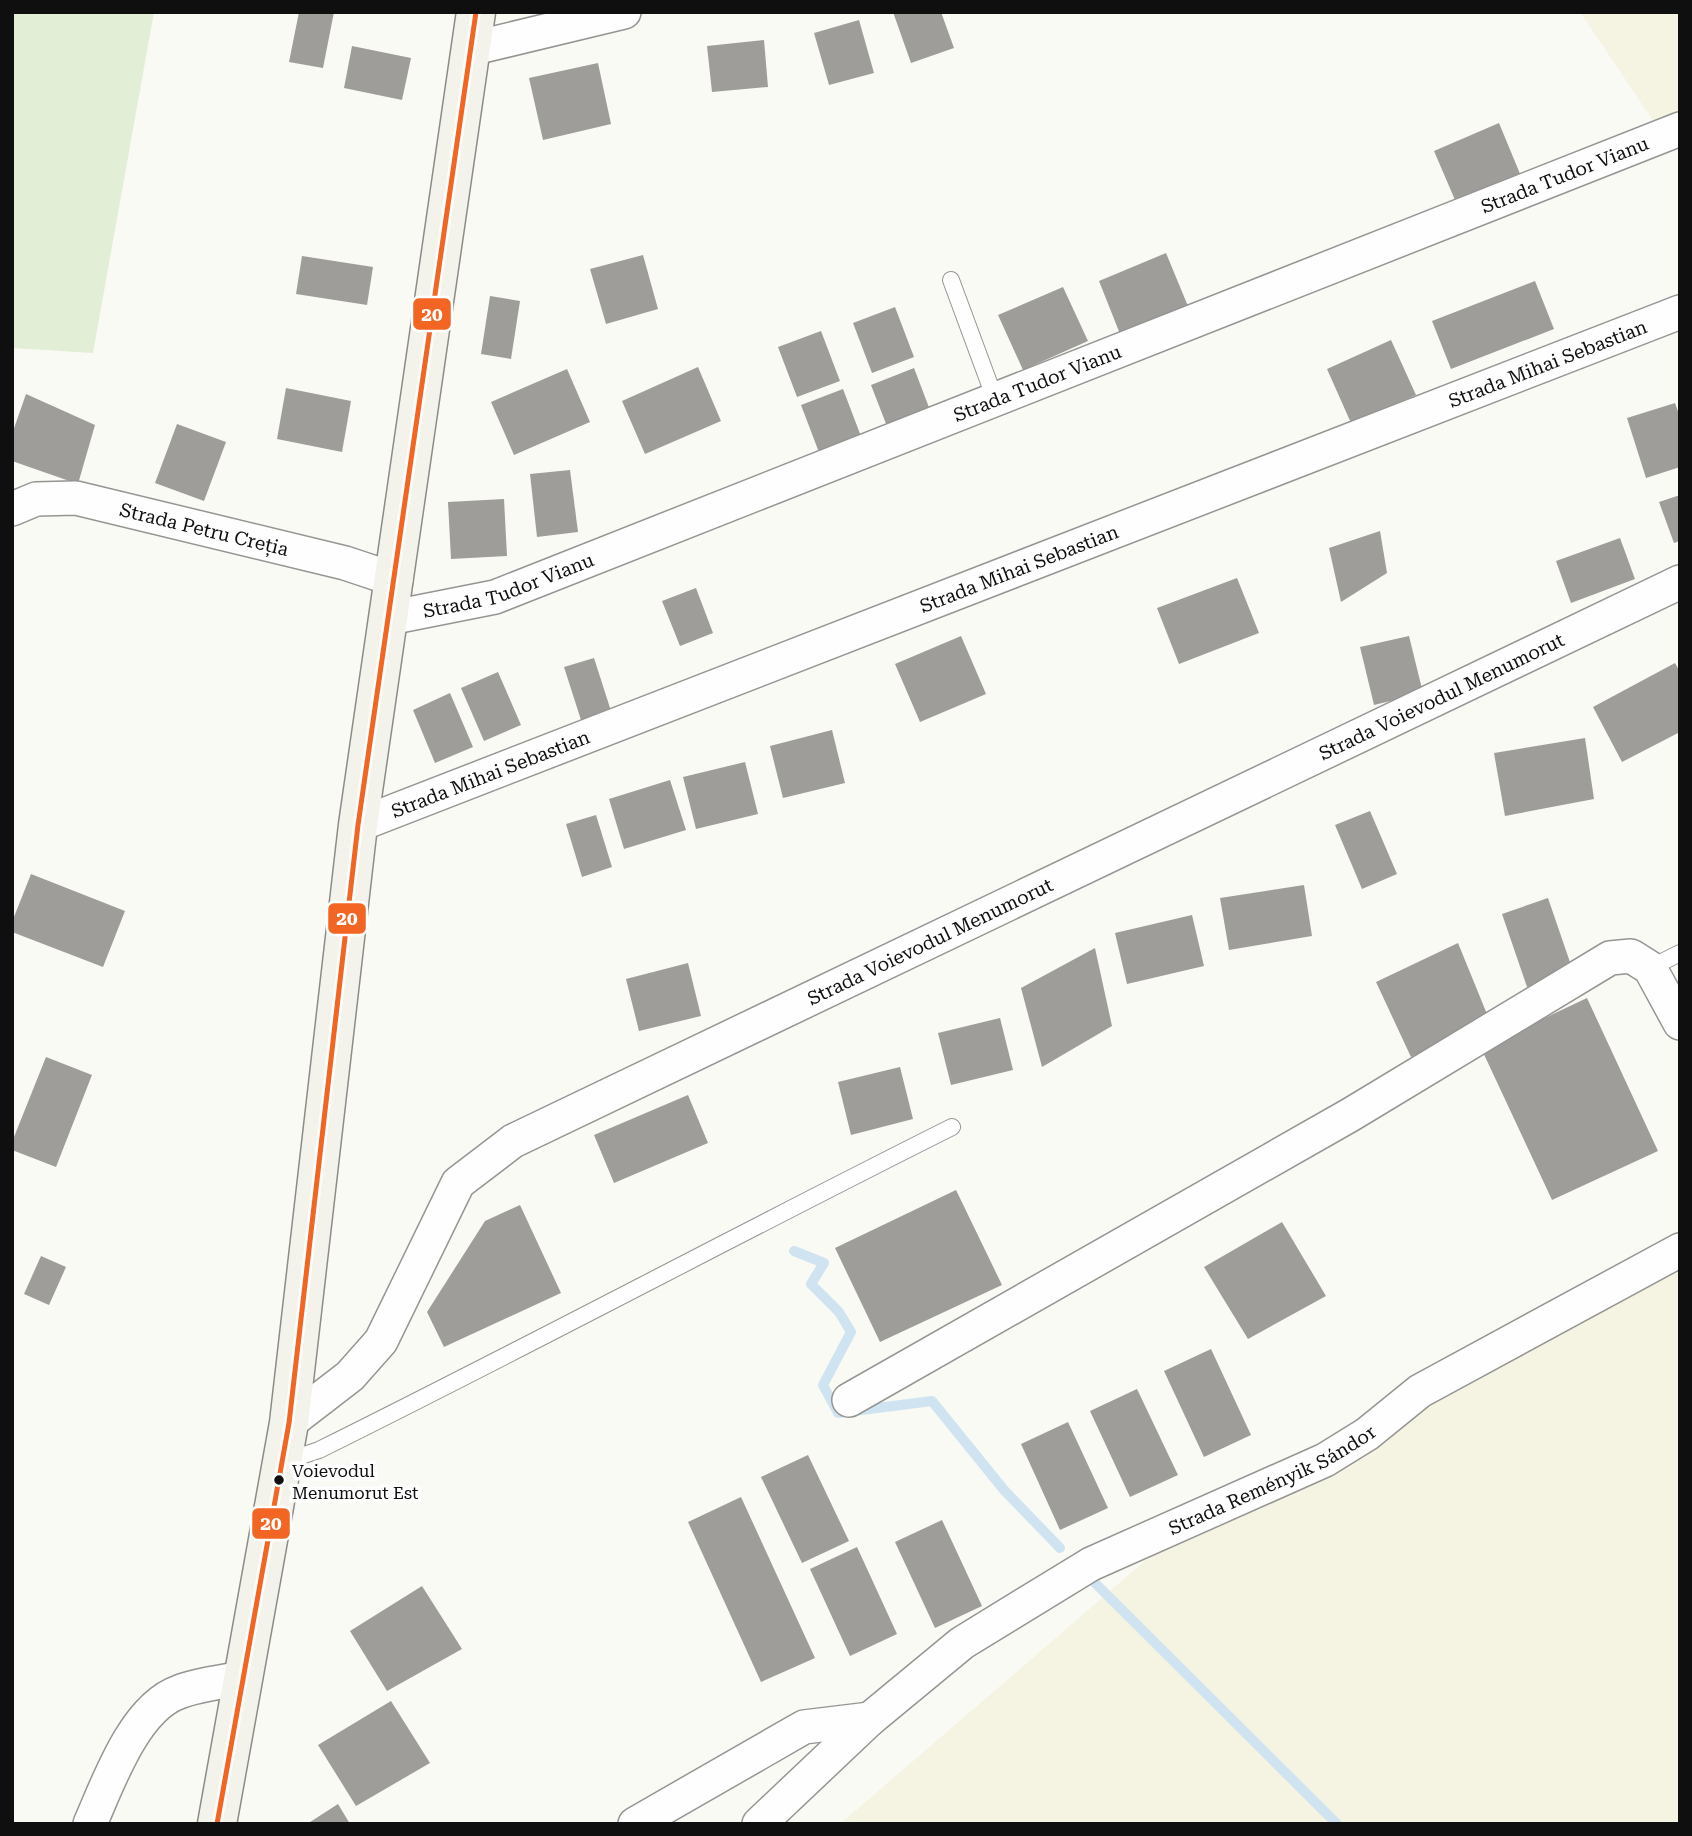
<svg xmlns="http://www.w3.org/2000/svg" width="1692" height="1836" viewBox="0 0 1692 1836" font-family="'Roboto Serif',serif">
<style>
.farmland{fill:#f5f4e3}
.green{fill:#e3eed7}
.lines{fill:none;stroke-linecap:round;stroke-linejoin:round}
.stream{stroke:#cfe3f1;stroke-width:10}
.building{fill:#9e9d9a}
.service-casing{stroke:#959593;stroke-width:18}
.minor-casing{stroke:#959593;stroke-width:36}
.secondary-casing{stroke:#8b8b89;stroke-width:41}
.service{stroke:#fefefe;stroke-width:16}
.minor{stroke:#fefefe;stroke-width:33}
.secondary{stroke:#f4f3eb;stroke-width:38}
.bus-1-casing{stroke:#fff;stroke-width:10}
.bus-1{stroke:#f26522;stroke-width:5}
.bus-dot{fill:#0f0f0f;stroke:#fff;stroke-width:2.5}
.labels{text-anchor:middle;stroke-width:7;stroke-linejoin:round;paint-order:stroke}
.bus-label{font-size:17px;fill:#0f0f0f;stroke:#fff;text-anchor:start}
.street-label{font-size:19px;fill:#0f0f0f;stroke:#fff}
.line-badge{stroke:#fff;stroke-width:2.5}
.badge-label{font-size:19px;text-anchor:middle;font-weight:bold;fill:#fff}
</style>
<rect width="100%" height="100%" fill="#fafaf5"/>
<g class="farmland">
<path d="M1580 12H1680V143H1668Z"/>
<path d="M1680 1261V1824H840L1168 1541Z"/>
</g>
<path class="green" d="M12 12H154L93 353 12 348Z"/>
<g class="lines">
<g class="stream">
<path d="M794 1251 824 1263 811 1284 839 1312 851 1332 823 1385 838 1413 932 1401 1004 1490 1060 1548"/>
<path d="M1084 1572 1337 1824"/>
</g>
</g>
<g class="building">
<path d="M299 12H334L323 68 289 62Z"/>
<path d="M893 12H941L954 48 911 63Z"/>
<path d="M859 20 874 73 829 85 814 33Z"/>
<path d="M764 40 768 87 712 92 707 46Z"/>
<path d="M352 46 411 58 402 100 344 88Z"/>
<path d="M598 63 611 124 543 140 529 78Z"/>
<path d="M1499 123 1523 181 1458 207 1434 151Z"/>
<path d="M1166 253 1190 311 1122 339 1099 281Z"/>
<path d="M643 255 658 309 606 324 590 269Z"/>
<path d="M302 256 373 267 367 305 296 294Z"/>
<path d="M1535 281 1554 329 1451 369 1432 321Z"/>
<path d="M1063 287 1088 341 1023 370 998 315Z"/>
<path d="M490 296 520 301 511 359 481 354Z"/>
<path d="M895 307 914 357 872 373 853 323Z"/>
<path d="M821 331 840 381 797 397 778 347Z"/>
<path d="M1391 340 1416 395 1351 423 1327 369Z"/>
<path d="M698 367 721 421 645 454 622 401Z"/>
<path d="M914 368 933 418 890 434 871 385Z"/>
<path d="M567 369 590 422 514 455 491 402Z"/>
<path d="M286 388 351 401 342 452 277 439Z"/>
<path d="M843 389 862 439 820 455 801 405Z"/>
<path d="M26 394 95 425 78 484 12 461V434Z"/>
<path d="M1675 403 1680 417V467L1646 478 1627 418Z"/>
<path d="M177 424 226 442 204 501 155 483Z"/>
<path d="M570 470 578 532 537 537 530 474Z"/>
<path d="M1680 495V541L1674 543 1659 502Z"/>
<path d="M504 499 507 556 451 559 448 502Z"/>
<path d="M1380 531 1387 573 1341 602 1329 548Z"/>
<path d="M1620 538 1635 579 1571 603 1556 561Z"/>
<path d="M1237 578 1259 633 1179 664 1157 608Z"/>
<path d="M696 588 713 633 680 646 662 601Z"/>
<path d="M961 636 986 694 920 722 895 664Z"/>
<path d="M1409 636 1423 693 1374 705 1360 647Z"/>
<path d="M594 658 611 711 581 720 564 667Z"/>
<path d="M1675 663 1680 672V732L1622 762 1593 707Z"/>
<path d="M498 672 521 725 484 741 461 688Z"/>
<path d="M450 693 473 747 435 763 413 710Z"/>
<path d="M832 730 845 783 783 798 770 746Z"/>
<path d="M1585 738 1594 799 1505 816 1494 753Z"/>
<path d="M745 762 758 814 696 829 683 777Z"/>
<path d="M670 780 686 830 624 849 609 799Z"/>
<path d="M1370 811 1397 874 1362 889 1335 825Z"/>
<path d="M596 815 612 867 582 877 566 824Z"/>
<path d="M31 874 125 911 103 967 12 932V922Z"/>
<path d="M1304 885 1312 936 1229 950 1220 898Z"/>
<path d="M1548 898 1573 971 1527 987 1502 914Z"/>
<path d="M1192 915 1204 966 1127 984 1115 933Z"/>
<path d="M1458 943 1489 1019 1411 1057 1376 982Z"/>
<path d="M1095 948 1112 1026 1042 1067 1021 988Z"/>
<path d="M688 963 701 1016 639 1031 626 979Z"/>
<path d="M1587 998 1658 1151 1552 1200 1481 1048Z"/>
<path d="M1000 1018 1013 1070 951 1085 938 1033Z"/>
<path d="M46 1057 92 1075 56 1167 12 1150V1142Z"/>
<path d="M900 1067 913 1119 851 1135 838 1082Z"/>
<path d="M688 1095 708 1143 614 1183 594 1135Z"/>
<path d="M956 1190 1002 1285 880 1342 835 1248Z"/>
<path d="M520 1205 561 1293 444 1347 427 1312 485 1221Z"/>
<path d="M1282 1222 1326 1296 1248 1339 1204 1267Z"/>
<path d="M41 1256 66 1267 49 1305 24 1294Z"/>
<path d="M1211 1349 1251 1435 1204 1457 1164 1371Z"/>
<path d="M1137 1389 1178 1475 1130 1497 1090 1411Z"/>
<path d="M1068 1422 1108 1508 1060 1530 1021 1444Z"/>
<path d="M808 1455 849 1541 802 1563 761 1477Z"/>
<path d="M741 1497 815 1658 761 1682 688 1522Z"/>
<path d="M942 1520 982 1606 935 1628 895 1542Z"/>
<path d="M857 1547 897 1634 850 1656 810 1569Z"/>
<path d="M422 1586 462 1649 387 1691 350 1631Z"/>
<path d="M391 1701 430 1763 356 1806 318 1745Z"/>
<path d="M338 1804 350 1824H307Z"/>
</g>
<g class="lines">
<defs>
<g id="service">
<path d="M951 280 995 399"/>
<path d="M1650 968 1680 953"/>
<path d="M284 1452 304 1455 319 1450C531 1345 740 1233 952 1127"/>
</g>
<g id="minor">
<path d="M470 49 624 12"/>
<path id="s1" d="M12 509 36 499 76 498 345 563 396 580"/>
<path id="s2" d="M389 618 495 597 1680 129"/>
<path id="s3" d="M358 825 1680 312"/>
<path d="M849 1400 1350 1115 1610 958 1631 956 1650 968 1680 1023"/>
<path id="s4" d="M289 1423 350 1376 381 1341 458 1183 513 1141 1680 582"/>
<path d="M90 1824C108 1783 134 1708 179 1692 199 1684 223 1682 243 1678"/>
<path d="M635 1824 804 1727 870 1719"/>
<path id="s5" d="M759 1824 870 1719 962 1643 1091 1564 1325 1460 1367 1434 1420 1391 1680 1250"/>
</g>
<path id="secondary" d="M217 1824 289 1423 358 825 476 12"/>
</defs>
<use href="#service" class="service-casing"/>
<use href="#minor" class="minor-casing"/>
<use href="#secondary" class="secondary-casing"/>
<use href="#service" class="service"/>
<use href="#minor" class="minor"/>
<use href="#secondary" class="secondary"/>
<defs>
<path id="bus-1" d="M217 1824 289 1423 358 825 476 12"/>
</defs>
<use href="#bus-1" class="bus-1-casing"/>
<use href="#bus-1" class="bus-1"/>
</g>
<circle class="bus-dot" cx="279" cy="1480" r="6"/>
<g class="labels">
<g class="bus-label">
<text x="292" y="1477">Voievodul<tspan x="292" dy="22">Menumorut Est</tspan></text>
</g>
<g class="street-label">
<text dy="7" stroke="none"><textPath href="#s2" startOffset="1258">Strada Tudor Vianu</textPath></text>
<text dy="7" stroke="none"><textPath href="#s3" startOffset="1276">Strada Mihai Sebastian</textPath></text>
<text dy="7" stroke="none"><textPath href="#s2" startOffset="691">Strada Tudor Vianu</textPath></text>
<text dy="7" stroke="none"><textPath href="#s1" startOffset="198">Strada Petru Creția</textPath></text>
<text dy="7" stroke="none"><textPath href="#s3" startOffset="709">Strada Mihai Sebastian</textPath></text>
<text dy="7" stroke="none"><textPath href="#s2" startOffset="124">Strada Tudor Vianu</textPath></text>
<text dy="7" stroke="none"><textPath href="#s4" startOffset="1398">Strada Voievodul Menumorut</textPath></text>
<text dy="7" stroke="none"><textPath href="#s3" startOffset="142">Strada Mihai Sebastian</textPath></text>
<text dy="7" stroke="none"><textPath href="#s4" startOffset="831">Strada Voievodul Menumorut</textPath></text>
<text dy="7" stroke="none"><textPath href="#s5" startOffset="623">Strada Reményik Sándor</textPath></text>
</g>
</g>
<g class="line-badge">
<rect x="412" y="297" width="40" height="34" rx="7" fill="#f26522"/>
<rect x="327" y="902" width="40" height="33" rx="7" fill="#f26522"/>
<rect x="251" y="1507" width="40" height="33" rx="7" fill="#f26522"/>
</g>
<g class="badge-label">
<text x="432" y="321">20</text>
<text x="347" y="925">20</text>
<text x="271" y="1530">20</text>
</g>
<rect width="1692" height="1836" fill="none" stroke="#0f0f0f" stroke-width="28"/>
</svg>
